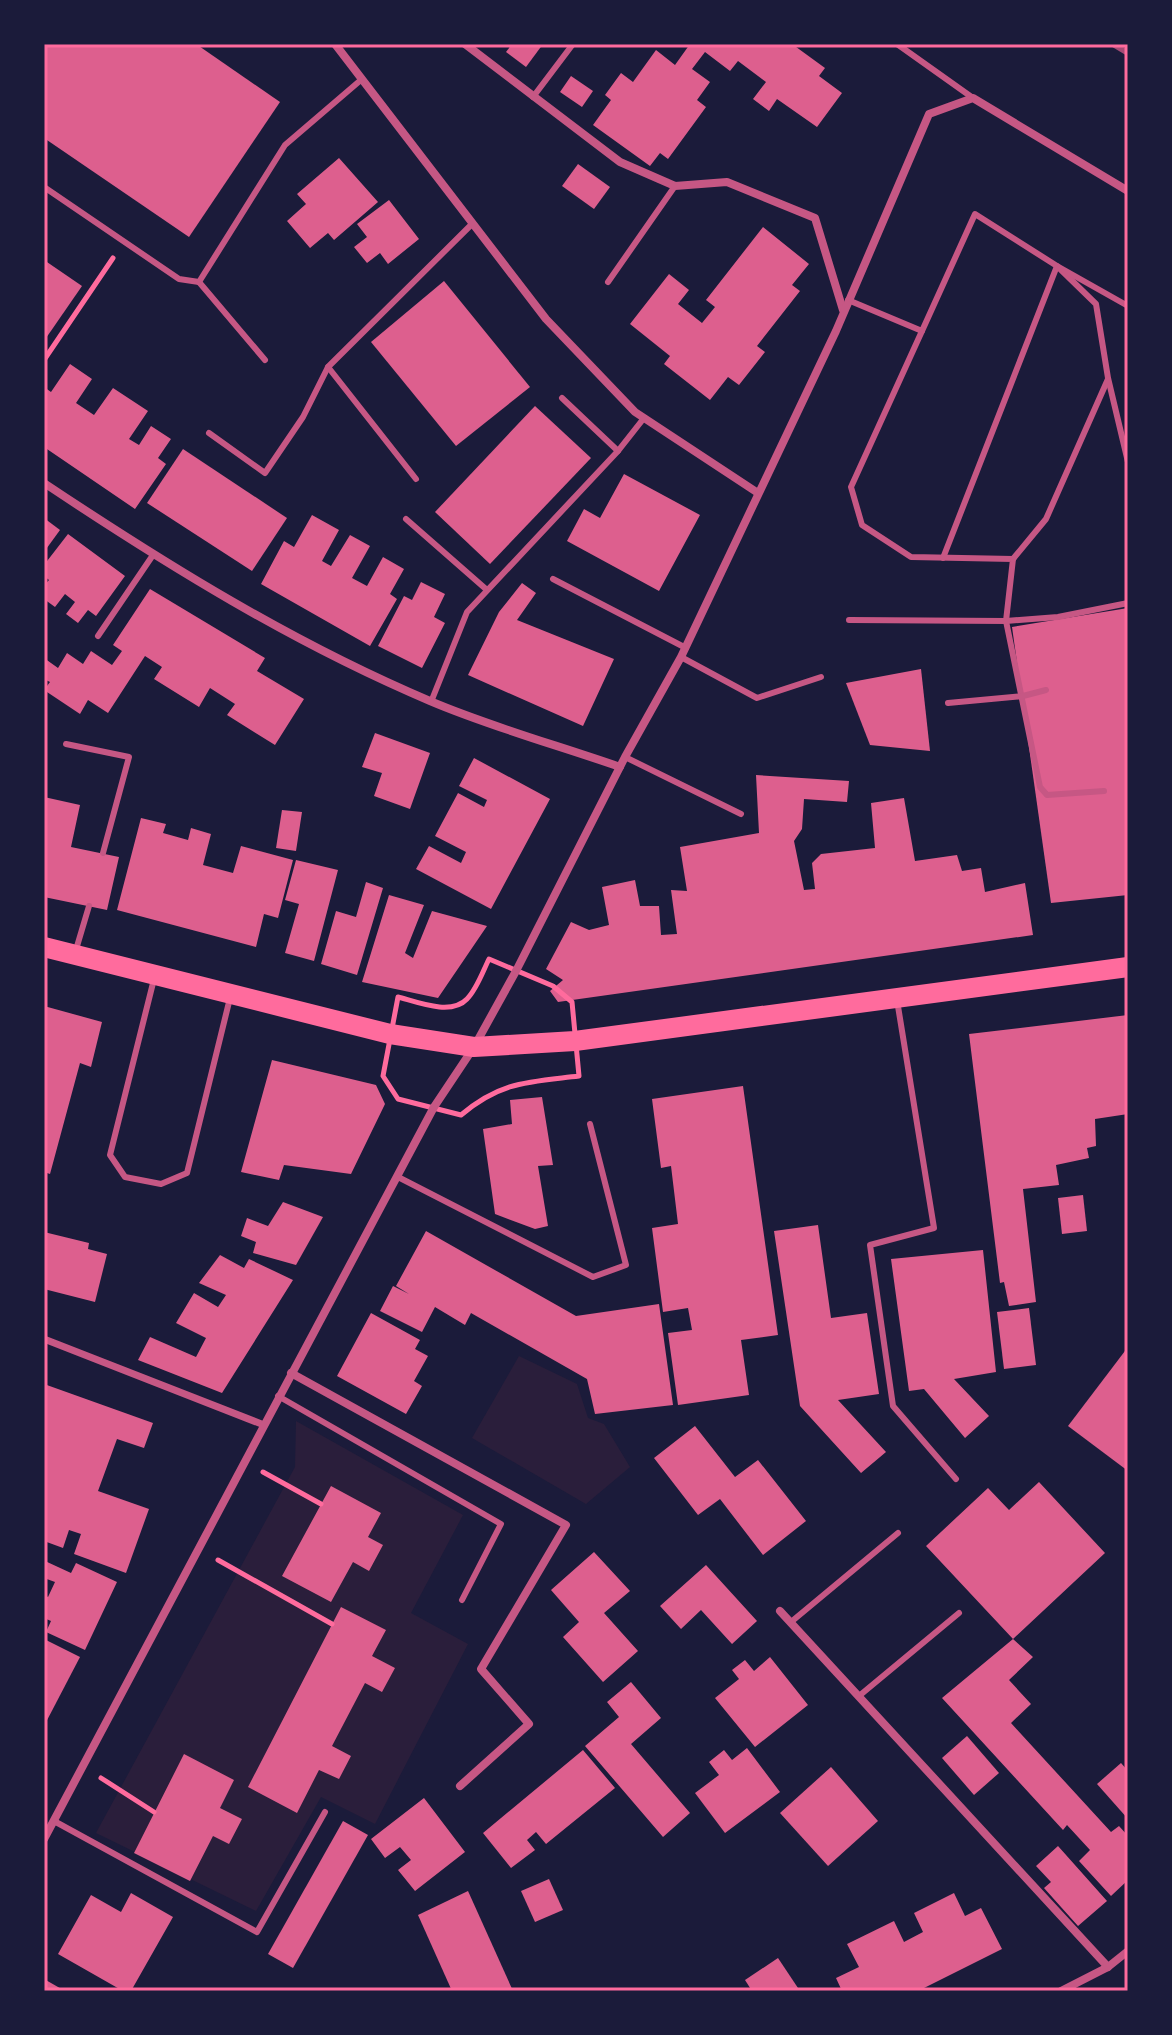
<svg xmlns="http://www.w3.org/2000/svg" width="1172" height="2035" viewBox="0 0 1172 2035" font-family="'Source Sans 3',sans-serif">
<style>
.green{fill:#2a1e3b}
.building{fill:#dd5f8e}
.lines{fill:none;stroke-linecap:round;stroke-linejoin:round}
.path{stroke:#ff6b9d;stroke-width:5}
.service{stroke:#c65784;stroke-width:6}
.pedestrian{stroke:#c65784;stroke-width:7}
.minor{stroke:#c65784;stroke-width:8}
.primary{stroke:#ff6b9d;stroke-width:20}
.rail{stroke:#a44b75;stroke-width:6}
.neatline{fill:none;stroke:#ff6b9d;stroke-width:3}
</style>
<rect width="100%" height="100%" fill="#1b1b3a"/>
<g class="green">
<path d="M519 1356 577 1384 588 1418 604 1424 630 1467 586 1504 472 1438Z"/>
<path d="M296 1421 463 1515 411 1613 468 1644 375 1824 321 1797 256 1911 96 1833 295 1467Z"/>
</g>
<g class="building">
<path d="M44 44H196L280 102 189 237 44 138Z"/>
<path d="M512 44H543L526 67 506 52Z"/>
<path d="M690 44H792L825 68 819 76 842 93 817 127 777 99 769 111 753 99 766 82 738 61 730 71 705 52 692 69 710 82 697 100 706 107 668 159 660 153 650 166 593 125 611 100 605 95 621 73 633 82 656 50 675 65Z"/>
<path d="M571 76 593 91 582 107 560 92Z"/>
<path d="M339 158 378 202 334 240 328 233 310 248 287 221 306 204 297 194Z"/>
<path d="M578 164 610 187 594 209 562 186Z"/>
<path d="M389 200 419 239 388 264 380 253 367 263 354 247 367 237 357 224Z"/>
<path d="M763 227 809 264 792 285 800 291 757 346 765 352 739 385 728 377 710 400 664 364 670 356 630 324 669 274 689 290 678 304 702 323 715 307 706 300Z"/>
<path d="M44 260 82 286 44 341Z"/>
<path d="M444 281 530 387 456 446 371 342Z"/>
<path d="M70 364 92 379 76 403 94 415 113 388 148 411 129 439 139 445 151 426 171 439 158 458 166 464 135 509 44 447V387L51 392Z"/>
<path d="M535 406 591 458 490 564 435 512Z"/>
<path d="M183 449 287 518 252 571 147 503Z"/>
<path d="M624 474 700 515 659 591 567 541 584 509 600 518Z"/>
<path d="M312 515 339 530 322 561 331 566 350 535 370 546 352 578 367 586 383 557 404 569 390 594 397 599 370 646 261 584 284 541 294 547Z"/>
<path d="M44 518 60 530 44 552Z"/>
<path d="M68 534 125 576 96 616 88 610 78 623 66 614 75 602 65 594 55 607 44 599V586L49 580 44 576V565Z"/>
<path d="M421 582 445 594 434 617 445 623 422 668 378 646 404 596 412 600Z"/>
<path d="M522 583 536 593 517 620 614 659 583 726 468 675 499 612Z"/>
<path d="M150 589 265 658 257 671 304 699 275 745 227 715 235 704 210 688 199 707 154 679 162 667 145 656 108 713 88 700 80 714 44 690 50 682 44 679V658L58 668 67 653 83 664 91 651 112 665 122 651 113 645Z"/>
<path d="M1128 608V895L1051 903 1012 627Z"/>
<path d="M921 669 930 751 870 745 846 683Z"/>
<path d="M375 733 430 753 410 809 374 796 382 773 362 767Z"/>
<path d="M474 758 550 799 491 909 416 869 429 846 461 863 466 852 435 836 458 793 484 807 487 800 459 786Z"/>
<path d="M756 775 849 781 847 802 804 799 802 829 794 841 804 890 815 889 812 863 821 854 875 848 871 803 904 798 915 861 957 855 962 871 981 868 985 892 1025 883 1033 935 558 1002 550 991 563 980 546 969 571 922 589 930 609 925 602 887 635 880 640 906H659L661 935 677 934 671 890 687 891 680 847 759 833Z"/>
<path d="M44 797 80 805 71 847 119 857 107 910 44 897Z"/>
<path d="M282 810 302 812 296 851 276 848Z"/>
<path d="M141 818 166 824 163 833 188 840 191 828 211 834 203 865 233 873 241 846 293 860 278 918 264 914 256 947 117 910Z"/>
<path d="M296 860 338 870 314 961 285 953 299 904 285 900Z"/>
<path d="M366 882 383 888 357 975 321 964 336 911 356 917Z"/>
<path d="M389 895 424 905 405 953 413 958 432 911 487 926 438 998 362 982Z"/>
<path d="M44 1006 102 1022 91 1067 80 1063 50 1174 44 1172Z"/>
<path d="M1128 1015V1114L1095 1119 1096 1146 1087 1148 1089 1158 1056 1165 1059 1185 1023 1189 1036 1302 1009 1306 1004 1282 1000 1283 969 1034Z"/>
<path d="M272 1060 376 1085 385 1104 351 1174 284 1165 279 1180 241 1172Z"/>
<path d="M743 1086 778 1335 741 1340 749 1395 678 1405 668 1333 692 1330 688 1308 663 1312 652 1228 678 1224 671 1166 661 1168 652 1099Z"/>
<path d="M542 1097 553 1165 538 1166 548 1226 535 1229 495 1214 483 1129 512 1124 510 1100Z"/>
<path d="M1083 1195 1087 1231 1062 1234 1058 1198Z"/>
<path d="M283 1202 323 1217 296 1265 253 1253 256 1242 241 1236 247 1218 268 1226Z"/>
<path d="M818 1225 831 1318 867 1313 879 1394 838 1400 886 1452 861 1473 800 1406 774 1231Z"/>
<path d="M426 1231 576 1316 659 1304 673 1405 595 1414 587 1379 471 1313 465 1325 435 1307 422 1332 380 1311 393 1286 409 1294 396 1286Z"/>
<path d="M44 1232 89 1243 88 1249 107 1254 95 1302 44 1289Z"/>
<path d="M983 1250 996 1372 954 1379 989 1416 965 1438 924 1389 909 1391 891 1259Z"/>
<path d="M220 1255 244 1268 249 1259 293 1280 222 1393 138 1360 150 1337 196 1357 206 1338 176 1323 194 1293 218 1307 226 1295 199 1283Z"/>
<path d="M1029 1308 1036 1365 1004 1369 997 1312Z"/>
<path d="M371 1313 420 1340 415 1349 428 1356 414 1381 422 1386 406 1414 337 1376Z"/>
<path d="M1128 1347V1471L1068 1426Z"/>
<path d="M44 1384 153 1423 144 1448 117 1439 98 1491 149 1509 126 1573 74 1554 81 1534 69 1530 63 1548 44 1541Z"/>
<path d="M695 1426 735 1477 758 1460 806 1521 763 1555 720 1499 698 1515 654 1458Z"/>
<path d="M1039 1482 1105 1553 1013 1639 1033 1657 1009 1680 1031 1704 1011 1723 1111 1832 1119 1826 1128 1836V1880L1111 1896 1079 1861 1090 1850 1067 1825 1063 1830 942 1698 1013 1639 926 1546 988 1488 1009 1510Z"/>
<path d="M331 1486 381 1513 368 1537 383 1545 369 1571 353 1562 331 1602 282 1576Z"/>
<path d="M594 1552 630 1591 604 1613 638 1651 603 1682 563 1637 579 1622 551 1590Z"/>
<path d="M45 1561 71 1573 76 1563 117 1582 85 1650 46 1632 51 1621 44 1618V1595L48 1597 55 1582 44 1578Z"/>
<path d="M706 1565 757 1621 732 1644 701 1610 681 1629 660 1606Z"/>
<path d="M341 1607 386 1630 372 1656 395 1668 382 1692 365 1683 332 1746 351 1756 339 1779 319 1770 297 1813 248 1787Z"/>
<path d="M44 1639 80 1657 44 1726Z"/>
<path d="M770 1657 808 1705 755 1747 715 1698 739 1679 732 1670 745 1660 754 1671Z"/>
<path d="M631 1682 661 1718 631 1744 690 1813 663 1837 585 1746 619 1717 607 1702Z"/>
<path d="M967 1736 999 1773 974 1795 942 1758Z"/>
<path d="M747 1748 780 1792 725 1833 695 1793 719 1775 709 1762 724 1750 732 1760Z"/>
<path d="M583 1750 615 1788 546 1844 536 1832 527 1840 535 1850 511 1868 483 1833Z"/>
<path d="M184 1754 234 1780 220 1808 242 1819 229 1844 213 1836 190 1881 134 1853Z"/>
<path d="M1121 1763 1128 1771V1819L1097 1784Z"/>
<path d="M831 1767 878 1821 828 1866 780 1813Z"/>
<path d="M424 1798 465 1852 415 1891 398 1870 411 1860 400 1847 385 1858 371 1839Z"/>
<path d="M343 1821 368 1835 293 1968 268 1954Z"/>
<path d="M1058 1846 1107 1901 1078 1926 1044 1888 1051 1882 1036 1866Z"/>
<path d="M549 1879 563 1910 535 1922 521 1891Z"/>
<path d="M468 1891 513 1991H452L418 1915Z"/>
<path d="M131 1893 173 1917 131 1991H123L58 1954 91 1895 121 1912Z"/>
<path d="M954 1893 965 1916 981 1908 1002 1949 918 1991H842L836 1978 859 1967 847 1944 894 1921 904 1942 923 1932 914 1913Z"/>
<path d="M778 1958 800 1991H752L745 1980Z"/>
<path d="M44 1979 65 1991H44Z"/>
</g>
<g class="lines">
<g class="path">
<path d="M44 360 113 258"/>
<path d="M489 959 553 986 572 1002 579 1076C529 1082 501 1081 461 1115L398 1099 383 1076 398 997C417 1002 451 1016 467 999 477 989 483 971 489 959Z"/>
<path d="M263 1472 321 1504"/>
<path d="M218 1560 332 1624"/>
<path d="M101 1778 154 1812"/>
</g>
<g class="service">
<path d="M897 44 973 98"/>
<path d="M533 97 573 44"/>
<path d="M44 187 179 279 199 282 285 145 362 79"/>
<path d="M199 282 265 360"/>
<path d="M608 282 675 186"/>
<path d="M848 300 922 331 975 214 1057 266 1096 304 1108 378 1128 462"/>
<path d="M922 331 851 487 862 525 911 557 1013 559 1006 621 1040 787 1047 795 1104 791"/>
<path d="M328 367 416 479"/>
<path d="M209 433 265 473 303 417 328 367 473 223"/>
<path d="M618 451 644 418"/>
<path d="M406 519 487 590"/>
<path d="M943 558 1057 266 1128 306"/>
<path d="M1013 559 1046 519 1108 379"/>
<path d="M553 579 686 648"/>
<path d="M849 620 1006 621 1058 617 1128 603"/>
<path d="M98 636 153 555"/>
<path d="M681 657 757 698 821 677"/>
<path d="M431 702 467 612 618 451 562 398"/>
<path d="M948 703 1023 696 1046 690"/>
<path d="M66 744 129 757 103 853"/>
<path d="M625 757 741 814"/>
<path d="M75 953 89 906"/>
<path d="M154 979 110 1155 125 1177 161 1184 187 1173 230 998"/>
<path d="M897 1000 934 1228 870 1245 893 1406 956 1479"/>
<path d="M398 1177 593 1277 626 1265 590 1124"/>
<path d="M278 1396 501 1524 462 1600"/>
<path d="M791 1622 898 1533"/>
<path d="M859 1696 959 1613"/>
<path d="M54 1821 257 1932 325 1812"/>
</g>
<path class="pedestrian" d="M44 1339 264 1425"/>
<g class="minor">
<path d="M335 44 546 319 635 412 758 493"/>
<path d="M465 44 620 162 675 186 727 182 815 218 843 310"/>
<path d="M44 483C167 565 293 643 430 701 491 727 557 745 620 767"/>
<path d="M291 1373 566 1525 481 1669 529 1724 460 1786"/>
<path d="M780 1611 1108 1967"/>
<path d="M44 1839 434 1107 474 1047 516 971 625 757 681 657 836 331 929 114 973 98 1128 191"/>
<path d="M1061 1991 1108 1967 1128 1951"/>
</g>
<path class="primary" d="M44 947 390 1034 474 1047 575 1041 1128 967"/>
<path class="rail" d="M1113 44 1128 53"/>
</g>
<rect width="1172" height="2035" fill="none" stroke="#1b1b3a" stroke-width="92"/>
<rect x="46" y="46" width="1080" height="1943" class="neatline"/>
</svg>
